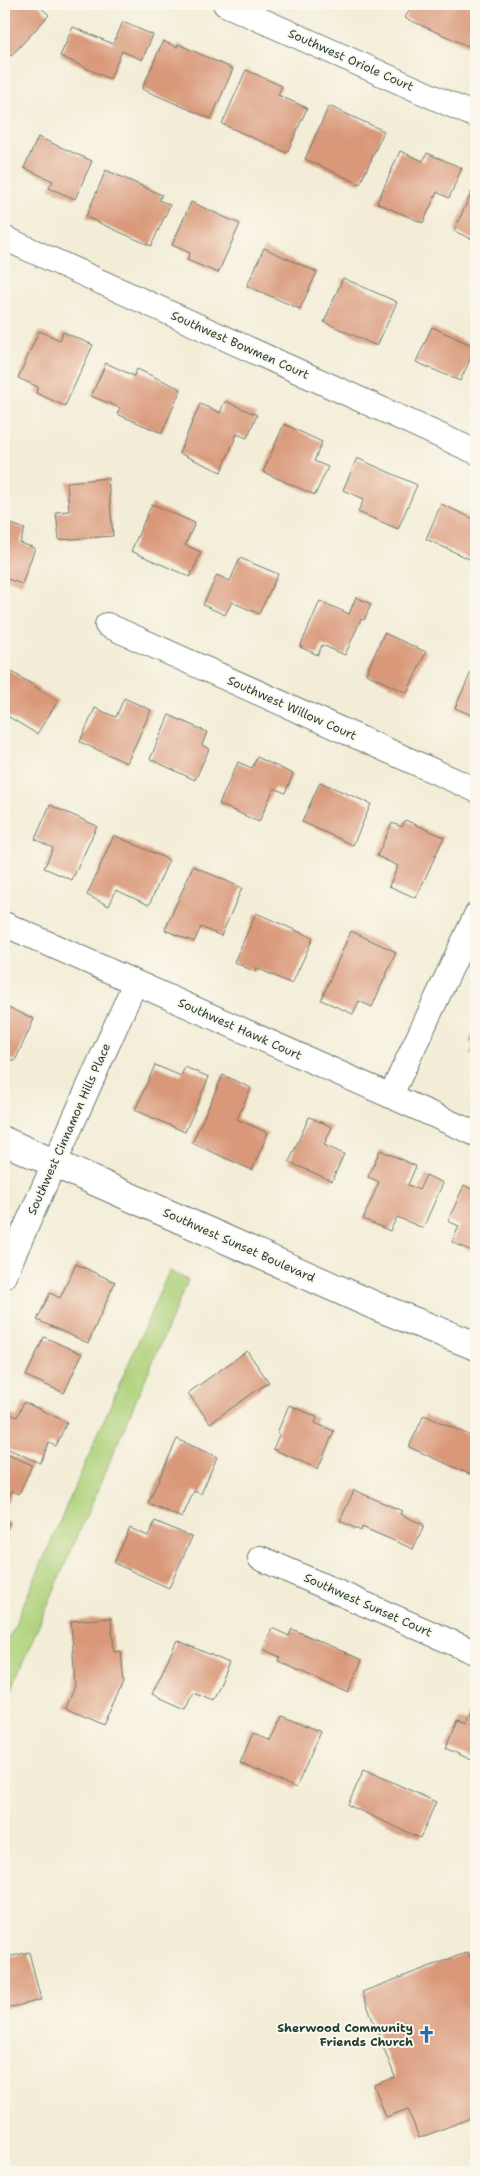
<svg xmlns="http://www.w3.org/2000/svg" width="480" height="2176" viewBox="0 0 480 2176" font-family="'Shantell Sans',sans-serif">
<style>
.green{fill:#add078;stroke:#668656}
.building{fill:#d99879}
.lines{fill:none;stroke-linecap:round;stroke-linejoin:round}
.street-casing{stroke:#697b6d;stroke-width:26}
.secondary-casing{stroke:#697b6d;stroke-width:30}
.street{stroke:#fff;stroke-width:24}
.secondary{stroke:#fff;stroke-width:28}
.labels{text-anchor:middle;stroke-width:4;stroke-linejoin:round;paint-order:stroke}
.street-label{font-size:12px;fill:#1f3d34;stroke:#fbf7ec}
.poi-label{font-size:12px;font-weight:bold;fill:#1f3d34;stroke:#fbf7ec;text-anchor:end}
</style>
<rect width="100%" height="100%" fill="#fbf7ec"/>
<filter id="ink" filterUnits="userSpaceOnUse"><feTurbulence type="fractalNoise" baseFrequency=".02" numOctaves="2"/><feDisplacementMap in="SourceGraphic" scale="10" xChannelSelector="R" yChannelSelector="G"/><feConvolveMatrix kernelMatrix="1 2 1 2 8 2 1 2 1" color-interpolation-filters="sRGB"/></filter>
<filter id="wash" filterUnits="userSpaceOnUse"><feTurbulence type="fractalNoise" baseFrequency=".0096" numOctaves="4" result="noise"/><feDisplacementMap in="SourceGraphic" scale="20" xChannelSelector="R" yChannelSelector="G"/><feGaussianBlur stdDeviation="1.12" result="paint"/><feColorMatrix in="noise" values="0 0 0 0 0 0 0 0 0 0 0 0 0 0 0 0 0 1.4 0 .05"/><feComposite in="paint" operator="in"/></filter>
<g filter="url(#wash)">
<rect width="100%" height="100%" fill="#f3edd7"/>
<path class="green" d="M169 1271 188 1280 11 1690 6 1688 4 1692V1649Z"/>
<g id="blocks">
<g class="building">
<path d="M4 4H37L49 15 11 56 4 49Z"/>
<path d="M365 4H380L377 9Z"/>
<path d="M412 4H470L476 7V33L470 47 405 18Z"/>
<path d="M123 22 153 35 142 60 122 51 110 79 60 56 73 27 113 44Z"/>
<path d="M163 41 177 47 178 44 233 69 211 119 142 89Z"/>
<path d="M246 70 282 86 278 95 307 108 287 153 222 124Z"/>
<path d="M329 106 384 131 360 184 305 159Z"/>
<path d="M38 137 92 161 75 199 49 188 53 181 24 168Z"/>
<path d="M400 151 423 161 427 153 462 168 449 198 437 192 423 223 377 203Z"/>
<path d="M106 170 162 195 159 200 170 205 151 246 86 217Z"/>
<path d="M476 182V241L454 231Z"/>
<path d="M191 202 240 224 218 273 187 260 190 253 172 245Z"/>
<path d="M264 248 317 272 300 309 247 286Z"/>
<path d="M343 278 397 302 377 346 324 322Z"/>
<path d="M432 327 476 347 460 381 416 362Z"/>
<path d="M39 331 60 340 63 332 93 345 65 406 36 393 38 387 18 378Z"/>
<path d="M106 363 134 376 137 369 181 389 162 433 117 414 120 408 91 396Z"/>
<path d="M225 401 257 415 247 438 237 434 221 472 179 453 200 404 220 413Z"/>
<path d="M284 424 322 442 314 461 328 467 315 495 263 472Z"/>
<path d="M357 458 417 485 398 529 358 512 364 499 343 490Z"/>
<path d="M108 478 113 536 59 540 56 512 69 511 67 482Z"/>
<path d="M152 504 195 523 185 545 201 552 190 577 131 551Z"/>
<path d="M441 504 476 520V562L426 539Z"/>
<path d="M4 521 25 529 20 543 35 548 22 584 4 578Z"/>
<path d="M240 558 278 574 259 614 232 602 225 615 203 605 217 575 230 581Z"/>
<path d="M356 597 371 604 364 620 361 619 345 655 322 645 318 655 300 647 320 601 349 614Z"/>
<path d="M384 633 426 652 407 693 366 674Z"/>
<path d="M476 661V717L455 708Z"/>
<path d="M6 668 58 701 37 734 4 714V672Z"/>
<path d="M124 698 151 710 127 763 80 742 95 708 116 717Z"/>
<path d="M169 715 207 732 202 745 209 749 195 780 150 759Z"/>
<path d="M257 757 293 774 285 793 274 788 259 822 219 804 238 762 252 768Z"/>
<path d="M320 782 371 804 353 845 302 822Z"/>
<path d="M50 805 97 826 72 880 44 868 53 848 35 839Z"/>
<path d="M405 820 444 837 416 898 389 886 398 866 377 856 392 823 402 827Z"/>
<path d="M114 835 169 860 149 905 116 890 109 906 87 895Z"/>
<path d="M193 866 242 888 221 936 201 927 194 942 165 930Z"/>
<path d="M256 913 313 938 292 984 257 968 255 972 234 962Z"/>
<path d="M351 931 396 952 372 1007 359 1001 353 1014 321 1000Z"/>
<path d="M4 1006 34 1019 15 1061 4 1056Z"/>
<path d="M476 1027V1057L470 1054 474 1044 469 1042Z"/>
<path d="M155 1065 181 1076 185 1067 209 1077 185 1132 135 1110Z"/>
<path d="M223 1075 251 1088 237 1119 268 1133 252 1170 192 1143Z"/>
<path d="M309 1117 332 1127 324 1145 344 1154 332 1181 289 1162Z"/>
<path d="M380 1150 416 1166 408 1185 419 1190 426 1175 443 1183 423 1228 397 1217 390 1231 363 1219 379 1182 368 1177Z"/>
<path d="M464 1185 476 1191V1253L452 1242 459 1226 448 1221Z"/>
<path d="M76 1264 115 1282 88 1343 37 1320 50 1293 60 1298Z"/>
<path d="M44 1337 82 1354 64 1393 26 1376Z"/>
<path d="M247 1351 269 1382 210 1423 188 1393Z"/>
<path d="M24 1402 67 1422 56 1446 49 1443 40 1463 4 1447V1411L17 1417Z"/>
<path d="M289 1405 317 1417 315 1423 334 1431 318 1469 273 1449 279 1435 277 1433Z"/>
<path d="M424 1415 476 1438V1477L409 1447Z"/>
<path d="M177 1439 217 1457 201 1494 194 1491 182 1518 148 1503Z"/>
<path d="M4 1453 32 1465 19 1494 12 1491 4 1509Z"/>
<path d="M354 1490 402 1511 400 1514 424 1525 413 1549 362 1527 361 1531 340 1521Z"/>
<path d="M4 1520 10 1523 4 1537Z"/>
<path d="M155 1521 192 1537 169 1588 114 1563 130 1528 148 1536Z"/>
<path d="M111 1618 114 1652 121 1651 124 1683 103 1724 66 1707 75 1686 71 1621Z"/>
<path d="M272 1628 289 1636 292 1629 362 1660 348 1693 278 1661 280 1657 263 1649Z"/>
<path d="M177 1640 229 1663 212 1700 193 1692 185 1709 152 1694Z"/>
<path d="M471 1713 476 1715V1762L445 1748 458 1719 467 1722Z"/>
<path d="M283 1715 321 1732 296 1788 240 1763 253 1733 271 1741Z"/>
<path d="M364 1769 436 1802 420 1838 348 1805Z"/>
<path d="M29 1952 41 2000 4 2009V1958Z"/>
<path d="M468 1952 476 1972V2116L419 2138 408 2109 386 2117 374 2085 395 2077 362 1992Z"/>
</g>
</g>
</g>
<g filter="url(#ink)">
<use href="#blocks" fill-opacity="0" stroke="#697b6d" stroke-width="1"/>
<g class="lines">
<defs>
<g id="street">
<path d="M225 4 476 116"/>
<path d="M4 238 476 452"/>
<path d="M107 625 476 790"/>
<path d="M4 924 476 1134"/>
<path d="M391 1095 476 915"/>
<path d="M4 1276 135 983"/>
<path d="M260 1558 476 1653"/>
</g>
<path id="secondary" d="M4 1141 378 1307 476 1346"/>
</defs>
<use href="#street" class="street-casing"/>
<use href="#secondary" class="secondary-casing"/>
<use href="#street" class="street"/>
<use href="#secondary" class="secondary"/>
</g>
</g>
<defs>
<symbol id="church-bare" viewBox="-9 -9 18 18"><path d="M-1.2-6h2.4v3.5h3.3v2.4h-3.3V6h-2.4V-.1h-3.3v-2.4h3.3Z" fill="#1f6fb2" stroke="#fbf7ec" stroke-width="2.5" paint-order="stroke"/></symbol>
</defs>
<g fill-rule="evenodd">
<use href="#church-bare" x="414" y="2022" width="25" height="25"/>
</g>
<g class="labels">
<g class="street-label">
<text transform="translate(351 60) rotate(24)" y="4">Southwest Oriole Court</text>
<text transform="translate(240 345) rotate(24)" y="4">Southwest Bowmen Court</text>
<text transform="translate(292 708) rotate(24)" y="4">Southwest Willow Court</text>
<text transform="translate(240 1029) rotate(24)" y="4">Southwest Hawk Court</text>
<text transform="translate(69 1129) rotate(-66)" y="4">Southwest Cinnamon Hills Place</text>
<text transform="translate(239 1245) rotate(24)" y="4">Southwest Sunset Boulevard</text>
<text transform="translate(368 1605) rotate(24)" y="4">Southwest Sunset Court</text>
</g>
<g class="poi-label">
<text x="413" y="2032">Sherwood Community<tspan x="413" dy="14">Friends Church</tspan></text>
</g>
</g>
<rect width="480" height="2176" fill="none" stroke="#fbf7ec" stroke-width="20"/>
</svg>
